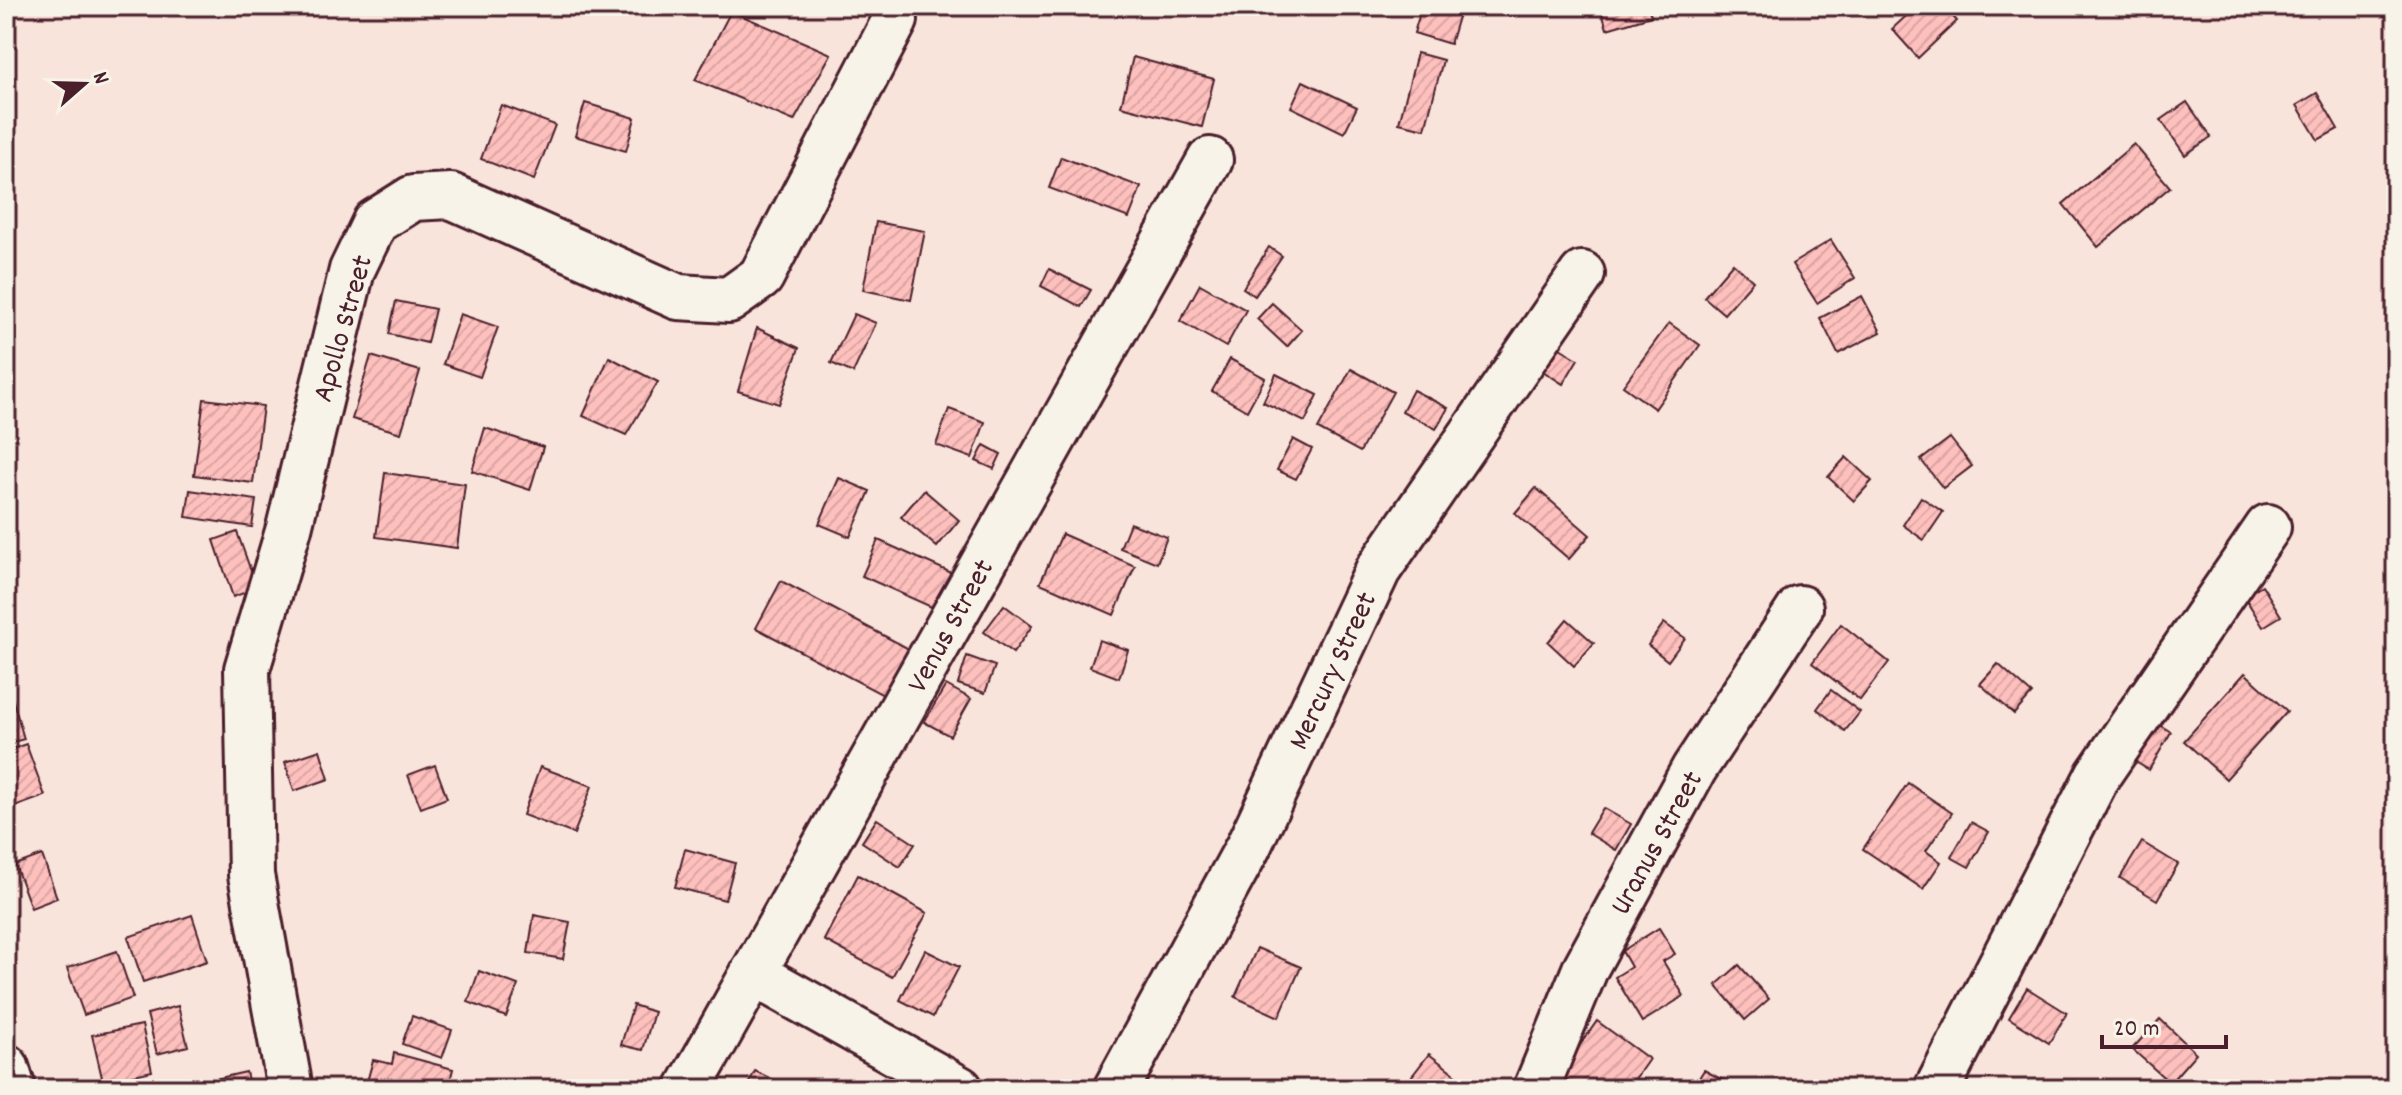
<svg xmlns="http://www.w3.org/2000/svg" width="2402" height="1095" viewBox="0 0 2402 1095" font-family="Dekko,sans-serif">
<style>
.building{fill:url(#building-hatch);stroke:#4a1f2b;stroke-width:2}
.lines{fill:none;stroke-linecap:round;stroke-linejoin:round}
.minor-casing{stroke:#4a1f2b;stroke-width:50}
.minor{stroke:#f7f3e8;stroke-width:44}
.labels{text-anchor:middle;stroke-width:8;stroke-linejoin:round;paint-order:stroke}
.street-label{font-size:30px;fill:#4a1f2b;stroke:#f7f3e8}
</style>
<defs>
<pattern id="building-hatch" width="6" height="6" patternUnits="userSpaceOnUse" patternTransform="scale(2)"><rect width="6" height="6" fill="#fdc0bd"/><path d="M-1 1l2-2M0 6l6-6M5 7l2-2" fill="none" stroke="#daa5a3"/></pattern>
</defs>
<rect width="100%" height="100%" fill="#f9e4db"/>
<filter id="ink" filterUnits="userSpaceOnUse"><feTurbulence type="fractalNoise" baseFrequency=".0125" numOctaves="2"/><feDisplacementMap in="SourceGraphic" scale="16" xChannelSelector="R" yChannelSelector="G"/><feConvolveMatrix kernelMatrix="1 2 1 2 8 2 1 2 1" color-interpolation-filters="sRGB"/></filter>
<g filter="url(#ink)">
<g class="building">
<path d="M1422 6H1447L1460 10 1450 44 1414 33Z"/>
<path d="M1600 6H1648L1651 16 1607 29Z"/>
<path d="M1917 6H1943L1957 21 1918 58 1892 29Z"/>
<path d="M731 11 831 54 794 121 695 80Z"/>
<path d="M1417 53 1443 60 1425 129 1399 123Z"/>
<path d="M1133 57 1214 79 1202 127 1121 106Z"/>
<path d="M1303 81 1357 107 1344 133 1291 107Z"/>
<path d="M2317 93 2338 129 2318 140 2297 105Z"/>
<path d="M2187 102 2211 137 2185 155 2161 120Z"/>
<path d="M585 103 635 118 626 151 575 136Z"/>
<path d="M501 105 555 125 534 180 481 159Z"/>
<path d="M2134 144 2170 187 2098 247 2063 204Z"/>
<path d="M1061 157 1141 187 1129 218 1049 188Z"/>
<path d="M876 222 925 231 911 300 863 290Z"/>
<path d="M1831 240 1855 278 1817 303 1792 264Z"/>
<path d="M1269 247 1282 256 1255 296 1243 288Z"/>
<path d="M1733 263 1753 281 1724 314 1704 297Z"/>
<path d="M1049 269 1091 290 1081 307 1041 286Z"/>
<path d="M1200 284 1246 310 1226 347 1180 321Z"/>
<path d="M1862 296 1881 332 1838 354 1820 318Z"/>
<path d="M396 301 435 309 427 343 389 334Z"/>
<path d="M1272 303 1302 330 1287 347 1257 319Z"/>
<path d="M460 314 498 327 480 377 443 364Z"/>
<path d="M854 314 876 323 853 373 831 363Z"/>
<path d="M1669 323 1700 345 1655 409 1623 386Z"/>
<path d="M757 328 799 348 779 404 738 391Z"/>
<path d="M1550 342 1578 359 1563 384 1535 366Z"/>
<path d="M371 356 420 371 401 433 352 419Z"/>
<path d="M609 357 658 382 626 435 583 416Z"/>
<path d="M1230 359 1265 378 1247 411 1212 391Z"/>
<path d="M1351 369 1393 392 1360 452 1318 429Z"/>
<path d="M1276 374 1318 395 1305 422 1263 402Z"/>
<path d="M1413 390 1448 408 1436 429 1402 411Z"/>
<path d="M204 399 263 406 253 483 194 475Z"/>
<path d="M949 409 985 422 972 458 936 445Z"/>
<path d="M485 428 543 447 530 490 472 471Z"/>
<path d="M1950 438 1972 466 1943 488 1921 460Z"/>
<path d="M1293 439 1312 449 1296 479 1277 470Z"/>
<path d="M984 445 1001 454 994 469 976 461Z"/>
<path d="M1846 457 1872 481 1854 501 1828 477Z"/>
<path d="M385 473 465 484 457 548 376 537Z"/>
<path d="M839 478 870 491 850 537 819 524Z"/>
<path d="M1536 488 1590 535 1569 559 1515 513Z"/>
<path d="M190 490 256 500 252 527 186 517Z"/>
<path d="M924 490 959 520 937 547 901 517Z"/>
<path d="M1921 497 1943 512 1924 540 1903 525Z"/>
<path d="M1130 523 1167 537 1157 563 1120 548Z"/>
<path d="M237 532 257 588 233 597 214 540Z"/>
<path d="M1062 534 1135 566 1114 615 1040 583Z"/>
<path d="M878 540 954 574 938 610 862 576Z"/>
<path d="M781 581 909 649 885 696 756 628Z"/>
<path d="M2262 585 2281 616 2263 627 2244 596Z"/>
<path d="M1004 605 1032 626 1013 653 984 632Z"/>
<path d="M1567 619 1594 643 1574 666 1548 642Z"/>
<path d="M1664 623 1685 638 1668 661 1648 645Z"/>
<path d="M1841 624 1889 662 1860 700 1812 663Z"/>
<path d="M1099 640 1128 650 1119 678 1090 667Z"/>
<path d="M967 656 995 666 985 693 958 684Z"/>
<path d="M1998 664 2032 694 2014 714 1980 684Z"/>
<path d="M2245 673 2287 711 2226 779 2184 741Z"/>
<path d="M6 676 24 739 6 744Z"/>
<path d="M946 685 971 699 950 736 924 722Z"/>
<path d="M1831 690 1860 712 1845 731 1817 709Z"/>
<path d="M2147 717 2171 732 2149 770 2124 755Z"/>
<path d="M26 744 45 796 9 809 6 800V751Z"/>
<path d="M320 750 329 779 294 791 285 762Z"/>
<path d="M435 765 447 798 421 808 408 775Z"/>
<path d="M540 767 592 786 574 834 523 815Z"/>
<path d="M1908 783 1952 813 1926 851 1941 862 1923 889 1863 849Z"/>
<path d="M1603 808 1631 824 1616 850 1588 833Z"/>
<path d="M877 819 915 844 900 867 862 842Z"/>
<path d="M1971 822 1989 832 1969 867 1951 857Z"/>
<path d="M2142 842 2178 864 2157 900 2120 878Z"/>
<path d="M685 849 735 863 725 900 675 887Z"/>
<path d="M42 855 57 898 31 908 15 865Z"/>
<path d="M858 875 927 913 892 977 824 940Z"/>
<path d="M192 915 207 961 143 982 128 937Z"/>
<path d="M534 915 570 922 563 959 528 953Z"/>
<path d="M1659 928 1675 954 1663 961 1684 996 1642 1022 1615 977 1631 967 1622 951Z"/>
<path d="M1257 948 1301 967 1279 1017 1235 997Z"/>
<path d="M925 950 959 967 933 1017 900 1000Z"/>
<path d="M117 951 133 998 84 1015 67 968Z"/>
<path d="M1739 965 1769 999 1745 1020 1716 985Z"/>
<path d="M479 971 518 985 506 1017 468 1002Z"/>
<path d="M2027 988 2067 1013 2049 1043 2009 1018Z"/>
<path d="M633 1005 654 1012 643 1050 621 1045Z"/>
<path d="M178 1006 188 1046 157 1054 147 1014Z"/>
<path d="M412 1016 452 1030 442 1058 402 1044Z"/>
<path d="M2160 1019 2196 1053 2170 1083 2132 1049Z"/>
<path d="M1597 1021 1649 1059 1628 1089H1579L1559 1075Z"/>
<path d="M142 1025 152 1071 103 1082 92 1035Z"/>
<path d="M394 1053 453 1069 448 1089H365L373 1060 392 1064Z"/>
<path d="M1429 1054 1464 1081 1458 1089H1410L1405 1085Z"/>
<path d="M1704 1070 1730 1084 1727 1089H1692Z"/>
<path d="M755 1071 792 1089H746Z"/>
<path d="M246 1072 250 1089H213L211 1080Z"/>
</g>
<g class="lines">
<defs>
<g id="minor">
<path d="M753 973 960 1089"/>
<path d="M6 1067 13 1089"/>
<path d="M290 1089 251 875 247 669 289 528 352 270 375 222 413 198 451 196 678 297 729 300 761 277 895 20"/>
<path d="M688 1089 1210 160"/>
<path d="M1116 1089 1248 847 1378 570 1582 274"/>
<path d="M1536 1089 1586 967 1694 769 1800 608"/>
<path d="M1937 1089 2098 775 2268 527"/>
</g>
</defs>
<use href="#minor" class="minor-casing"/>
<use href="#minor" class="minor"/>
</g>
</g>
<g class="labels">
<g class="street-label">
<text transform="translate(341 328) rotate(-74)" y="10">Apollo Street</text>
<text transform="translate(949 625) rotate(-61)" y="10">Venus Street</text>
<text transform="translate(1331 670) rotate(-65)" y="10">Mercury Street</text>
<text transform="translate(1655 842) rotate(-61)" y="10">Uranus Street</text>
</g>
</g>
<rect width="2402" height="1095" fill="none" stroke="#f7f3e8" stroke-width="32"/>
<rect x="16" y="16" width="2370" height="1063" fill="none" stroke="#4a1f2b" stroke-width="3" filter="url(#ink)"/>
<g transform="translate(84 84) rotate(70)" stroke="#f7f3e8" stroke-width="6" paint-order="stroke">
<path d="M0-6L14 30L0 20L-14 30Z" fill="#4a1f2b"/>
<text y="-12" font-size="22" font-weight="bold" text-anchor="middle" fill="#4a1f2b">N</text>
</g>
<path d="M2102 1035v12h124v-12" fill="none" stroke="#4a1f2b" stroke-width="4"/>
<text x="2114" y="1035" font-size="24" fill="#4a1f2b" stroke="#f7f3e8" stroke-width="6" paint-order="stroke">20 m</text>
</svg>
